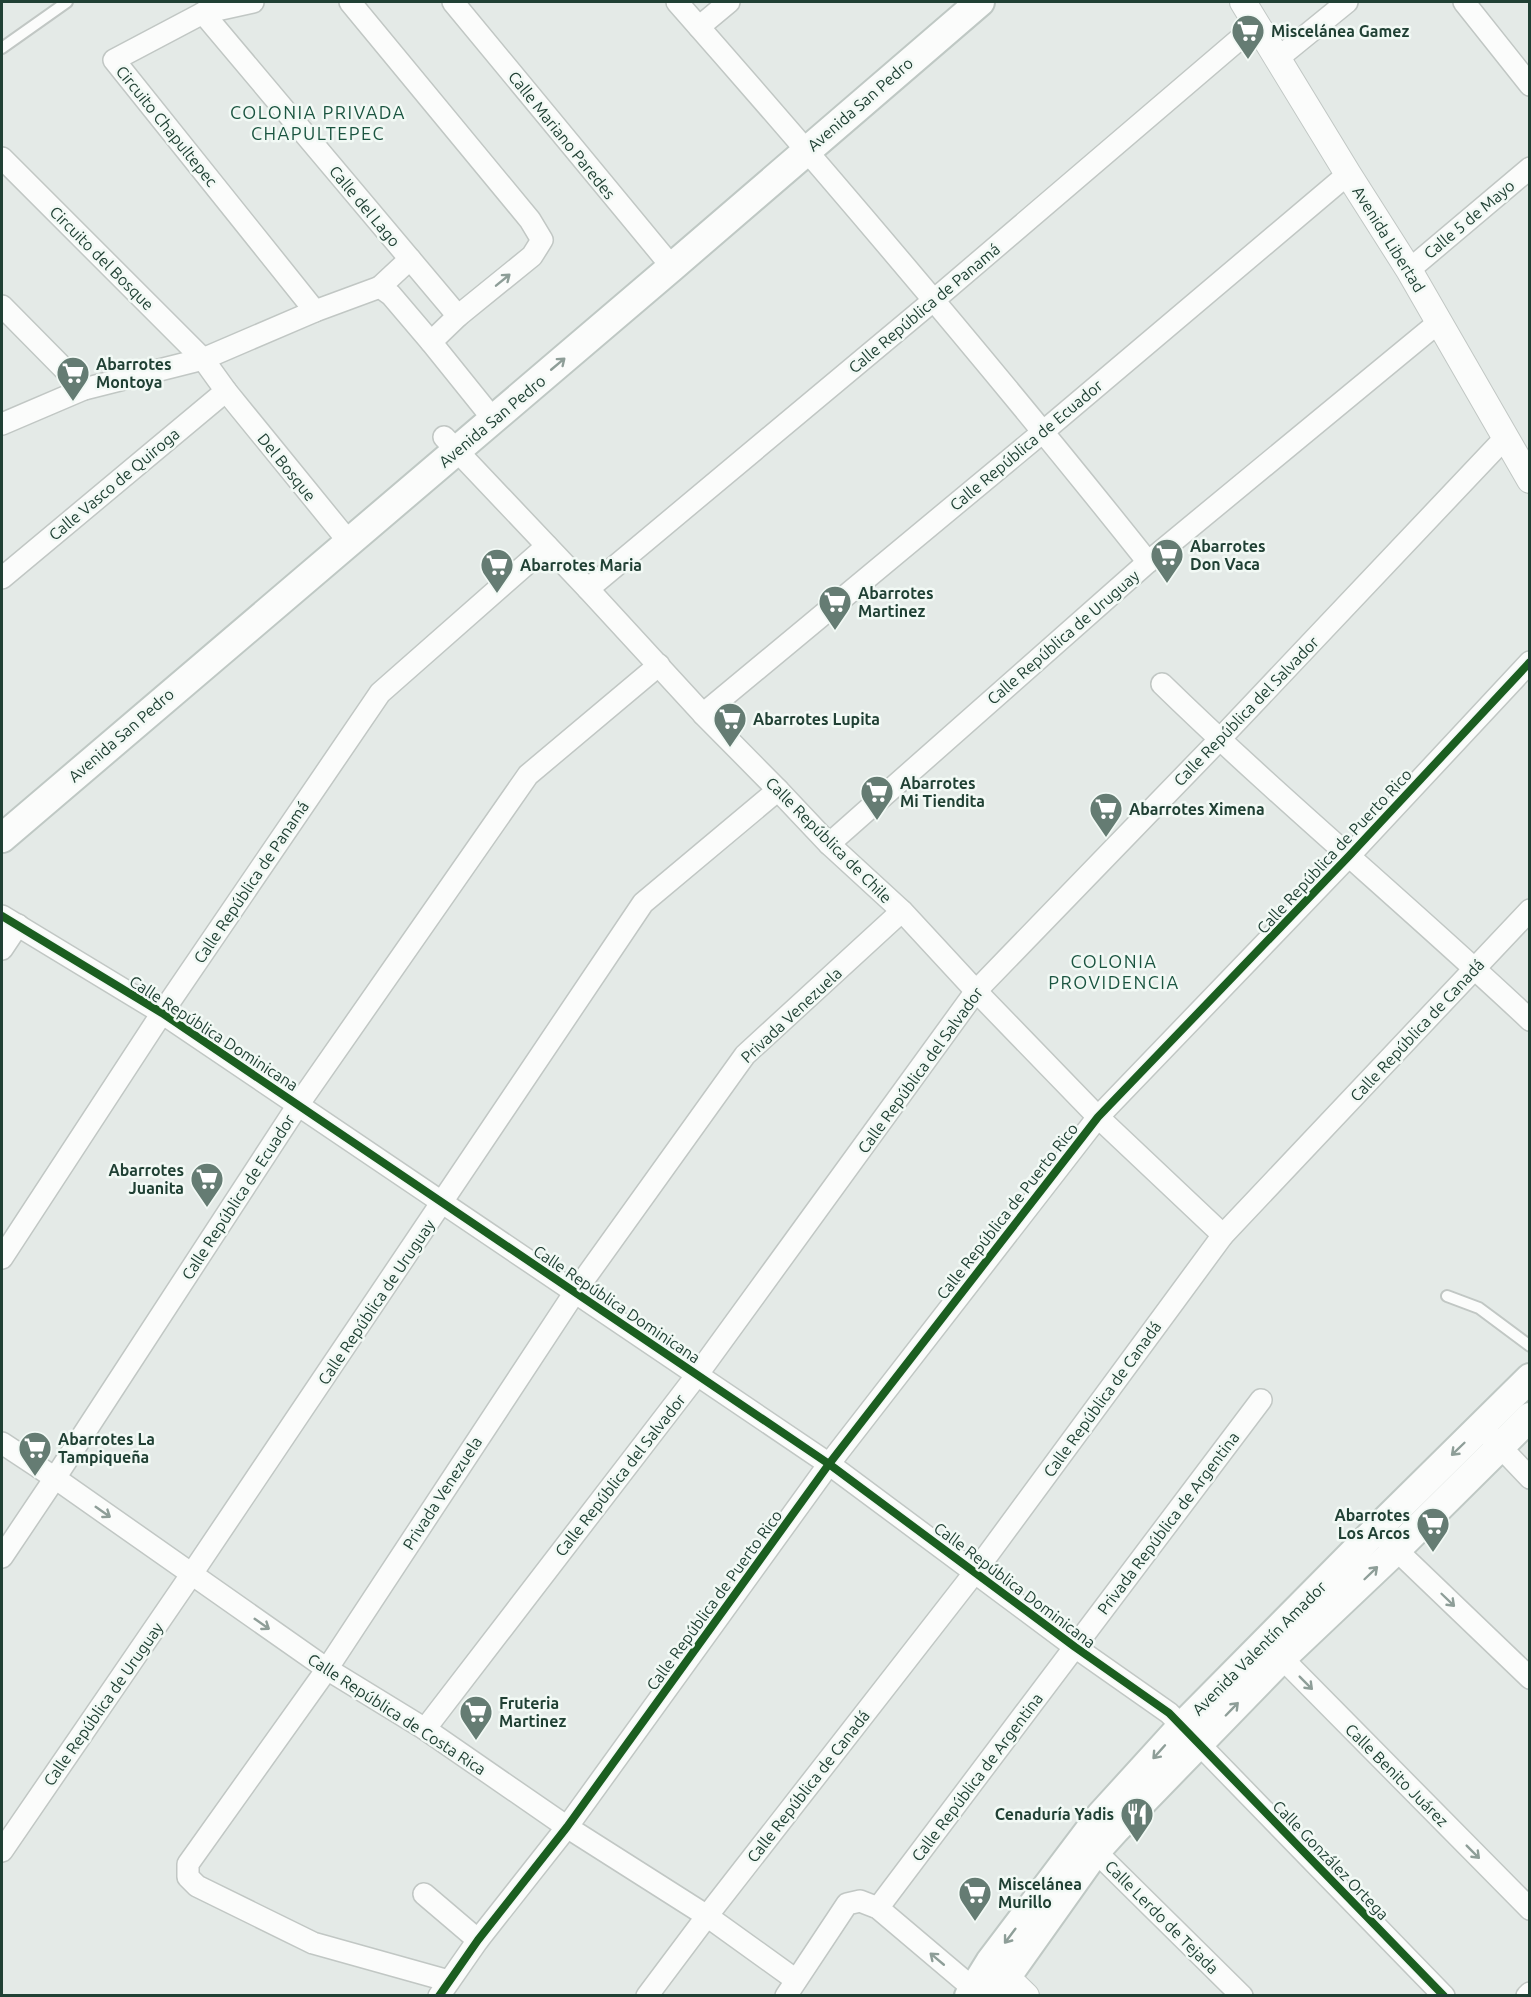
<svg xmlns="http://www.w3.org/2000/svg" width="1531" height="1997" viewBox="0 0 1531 1997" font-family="Ubuntu,sans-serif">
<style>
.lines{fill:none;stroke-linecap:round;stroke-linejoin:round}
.service-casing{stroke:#c1c7c4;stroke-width:14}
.minor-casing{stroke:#c1c7c4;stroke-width:24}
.tertiary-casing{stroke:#c1c7c4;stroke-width:28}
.secondary-casing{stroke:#bfc8c4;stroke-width:32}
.service{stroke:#fbfcfb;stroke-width:10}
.minor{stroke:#fbfcfb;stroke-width:21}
.tertiary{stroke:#fbfcfb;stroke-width:26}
.secondary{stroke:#fbfcfb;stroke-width:28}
.cycleway-casing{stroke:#f2f9f5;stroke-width:11}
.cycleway{stroke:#1b5e20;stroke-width:8}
.oneway{stroke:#8e9e98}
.labels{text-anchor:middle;stroke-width:5;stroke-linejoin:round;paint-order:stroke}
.poi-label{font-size:16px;font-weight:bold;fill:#204034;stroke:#f2f9f5;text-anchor:start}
.street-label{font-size:16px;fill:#204034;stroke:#f2f9f5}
.neighbourhood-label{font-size:18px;letter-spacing:1.5px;fill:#1a5440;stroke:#f2f9f5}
</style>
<rect width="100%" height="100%" fill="#e4eae7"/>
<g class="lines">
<defs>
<g id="service">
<path d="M2 48 67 2"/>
<path d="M1447 1296 1479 1308 1530 1346"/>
</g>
<g id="minor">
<path d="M253 2 203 13 114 60 315 311"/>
<path d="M350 2 530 220 542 240 532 256 458 316 431 342"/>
<path d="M453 2 672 267"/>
<path d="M677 2C838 185 996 371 1148 562"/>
<path d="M1464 2 1530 85"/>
<path d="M203 13 458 316"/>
<path d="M699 27 729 2"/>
<path d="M1277 59 1347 2"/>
<path d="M2 158 203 359 226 391 349 542"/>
<path d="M1409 270 1530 168"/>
<path d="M380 287 410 259"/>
<path d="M2 306 84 389"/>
<path d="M2 424 84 389 203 359 315 311 380 287 391 295 431 342 493 419"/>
<path d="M444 437 588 589 703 714 778 790 829 844 902 911 976 991 1098 1117 1223 1235"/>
<path d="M2 578 226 391"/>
<path d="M588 589 934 300 1257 24"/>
<path d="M1162 684C1281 800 1409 906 1530 1020"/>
<path d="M703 714 1044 431 1348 174"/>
<path d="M829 844 1148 562 1439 322"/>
<path d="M2 916 162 1013 829 1464 1075 1647 1169 1713 1444 1996"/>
<path d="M2 949 18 925"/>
<path d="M2 1258 162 1013 380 693 547 546"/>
<path d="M1491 1437 1530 1478"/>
<path d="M2 1443 55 1478 327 1669 425 1729 567 1827 707 1916 796 1980"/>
<path d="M1387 1541 1530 1678"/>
<path d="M2 1557 55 1478 298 1105 528 775 659 665"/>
<path d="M1272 1648 1530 1909"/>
<path d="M425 1729 697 1375 976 991 1219 740 1504 439"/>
<path d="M1085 1841 1242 1996"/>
<path d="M2 1851 191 1575 643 903 778 790"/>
<path d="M424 1894 478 1940"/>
<path d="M878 1908 1261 1400"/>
<path d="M449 1981 313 1943 197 1886 188 1877V1864L327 1669 575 1292 745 1055 902 911"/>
<path d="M439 1996 478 1940 567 1827 829 1464 1098 1117 1349 856 1530 662"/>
<path d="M647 1996 707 1916 975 1572 1223 1235 1530 910"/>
<path d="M786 1996 847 1904 860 1901 878 1908 982 1996"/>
<path d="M1527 1996 1530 1993"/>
</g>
<g id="tertiary">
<path d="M1243 2 1348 174 1409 270 1530 480"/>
<path d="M993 1964 1026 1996"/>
</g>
<g id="secondary">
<path d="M2 838 672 267 980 2"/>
<path d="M969 1996 990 1962 1101 1815 1182 1726 1376 1530 1530 1378"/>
<path d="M993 1996 1096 1851 1115 1830 1282 1658 1396 1550 1530 1417"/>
</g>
</defs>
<use href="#service" class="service-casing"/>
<use href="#minor" class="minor-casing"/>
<use href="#tertiary" class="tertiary-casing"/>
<use href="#secondary" class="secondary-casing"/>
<use href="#service" class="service"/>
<use href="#minor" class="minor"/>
<use href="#tertiary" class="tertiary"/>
<use href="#secondary" class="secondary"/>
<defs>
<g id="cycleway">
<path d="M2 916 162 1013 829 1464 1075 1647 1169 1713 1444 1996"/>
<path d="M439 1996 478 1940 567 1827 829 1464 1098 1117 1349 856 1530 662"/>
</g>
</defs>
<use href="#cycleway" class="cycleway-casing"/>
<use href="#cycleway" class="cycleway"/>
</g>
<defs><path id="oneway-shaft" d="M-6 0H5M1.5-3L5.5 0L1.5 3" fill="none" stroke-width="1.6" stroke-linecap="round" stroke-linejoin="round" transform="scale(1.5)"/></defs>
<g class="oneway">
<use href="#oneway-shaft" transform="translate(503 280) rotate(-39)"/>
<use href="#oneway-shaft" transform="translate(558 364) rotate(-40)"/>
<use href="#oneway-shaft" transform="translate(1458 1449) rotate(136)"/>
<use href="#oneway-shaft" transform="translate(103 1512) rotate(35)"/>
<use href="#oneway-shaft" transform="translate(1371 1573) rotate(-44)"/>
<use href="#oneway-shaft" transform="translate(1448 1600) rotate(44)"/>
<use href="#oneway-shaft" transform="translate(262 1624) rotate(35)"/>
<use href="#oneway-shaft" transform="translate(1306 1683) rotate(45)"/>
<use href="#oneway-shaft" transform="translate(1232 1709) rotate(-46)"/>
<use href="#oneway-shaft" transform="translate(1159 1752) rotate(132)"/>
<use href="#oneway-shaft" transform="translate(1473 1852) rotate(45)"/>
<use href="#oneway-shaft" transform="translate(1010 1936) rotate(127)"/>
<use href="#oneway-shaft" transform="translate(937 1959) rotate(-140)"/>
</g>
<defs>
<symbol id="supermarket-pin" viewBox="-11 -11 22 30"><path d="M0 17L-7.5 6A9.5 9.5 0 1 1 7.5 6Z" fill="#657c73" stroke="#f2f9f5"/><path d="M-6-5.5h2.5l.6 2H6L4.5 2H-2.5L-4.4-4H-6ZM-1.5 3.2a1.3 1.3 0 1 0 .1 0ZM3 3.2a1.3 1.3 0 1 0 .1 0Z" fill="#fff"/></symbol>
<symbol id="restaurant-pin" viewBox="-11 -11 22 30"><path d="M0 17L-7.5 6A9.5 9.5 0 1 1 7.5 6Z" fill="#657c73" stroke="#f2f9f5"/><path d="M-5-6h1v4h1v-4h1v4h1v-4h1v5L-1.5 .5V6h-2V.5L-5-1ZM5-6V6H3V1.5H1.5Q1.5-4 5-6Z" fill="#fff"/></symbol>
</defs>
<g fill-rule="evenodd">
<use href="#supermarket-pin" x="1229" y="12" width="38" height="52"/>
<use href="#supermarket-pin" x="54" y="354" width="38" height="52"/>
<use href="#supermarket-pin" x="1148" y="536" width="38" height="52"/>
<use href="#supermarket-pin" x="478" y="546" width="38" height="52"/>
<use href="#supermarket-pin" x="816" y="583" width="38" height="52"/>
<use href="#supermarket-pin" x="711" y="700" width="38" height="52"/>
<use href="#supermarket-pin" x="858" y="773" width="38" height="52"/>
<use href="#supermarket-pin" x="1087" y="790" width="38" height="52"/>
<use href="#supermarket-pin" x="188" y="1160" width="38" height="52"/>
<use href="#supermarket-pin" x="16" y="1429" width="38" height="52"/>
<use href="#supermarket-pin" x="1414" y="1505" width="38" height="52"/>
<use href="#supermarket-pin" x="457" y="1693" width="38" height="52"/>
<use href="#restaurant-pin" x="1118" y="1795" width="38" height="52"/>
<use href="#supermarket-pin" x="956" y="1874" width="38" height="52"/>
</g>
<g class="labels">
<g class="poi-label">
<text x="1271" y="37">Miscelánea Gamez</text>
<text x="96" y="370">Abarrotes<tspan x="96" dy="18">Montoya</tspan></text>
<text x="1190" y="552">Abarrotes<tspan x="1190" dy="18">Don Vaca</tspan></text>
<text x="520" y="571">Abarrotes Maria</text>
<text x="858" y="599">Abarrotes<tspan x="858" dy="18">Martinez</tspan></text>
<text x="753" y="725">Abarrotes Lupita</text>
<text x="900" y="789">Abarrotes<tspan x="900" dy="18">Mi Tiendita</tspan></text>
<text x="1129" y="815">Abarrotes Ximena</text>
<text x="184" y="1176" text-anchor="end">Abarrotes<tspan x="184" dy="18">Juanita</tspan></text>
<text x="58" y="1445">Abarrotes La<tspan x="58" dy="18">Tampiqueña</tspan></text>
<text x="1410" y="1521" text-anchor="end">Abarrotes<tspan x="1410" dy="18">Los Arcos</tspan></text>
<text x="499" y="1709">Fruteria<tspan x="499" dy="18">Martinez</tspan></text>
<text x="1114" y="1820" text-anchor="end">Cenaduría Yadis</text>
<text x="998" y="1890">Miscelánea<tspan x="998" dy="18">Murillo</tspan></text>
</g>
<g class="street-label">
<text transform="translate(860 104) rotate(-41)" y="6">Avenida San Pedro</text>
<text transform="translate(167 126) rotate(51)" y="6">Circuito Chapultepec</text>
<text transform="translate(562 135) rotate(51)" y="6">Calle Mariano Paredes</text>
<text transform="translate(365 206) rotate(50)" y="6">Calle del Lago</text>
<text transform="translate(1469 219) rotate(-40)" y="6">Calle 5 de Mayo</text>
<text transform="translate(1389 239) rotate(58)" y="6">Avenida Libertad</text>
<text transform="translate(102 258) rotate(45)" y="6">Circuito del Bosque</text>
<text transform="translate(924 308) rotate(-40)" y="6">Calle República de Panamá</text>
<text transform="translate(492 421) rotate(-40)" y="6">Avenida San Pedro</text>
<text transform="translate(1026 445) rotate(-40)" y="6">Calle República de Ecuador</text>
<text transform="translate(287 467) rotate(51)" y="6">Del Bosque</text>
<text transform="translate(114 484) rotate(-40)" y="6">Calle Vasco de Quiroga</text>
<text transform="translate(1063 637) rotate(-41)" y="6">Calle República de Uruguay</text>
<text transform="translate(1246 711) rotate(-46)" y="6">Calle República del Salvador</text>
<text transform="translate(121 735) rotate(-41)" y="6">Avenida San Pedro</text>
<text transform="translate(829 840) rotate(45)" y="6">Calle República de Chile</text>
<text transform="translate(1334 851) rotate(-47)" y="6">Calle República de Puerto Rico</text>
<text transform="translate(251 882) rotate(-56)" y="6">Calle República de Panamá</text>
<text transform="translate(791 1015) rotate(-43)" y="6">Privada Venezuela</text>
<text transform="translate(1417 1030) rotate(-47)" y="6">Calle República de Canadá</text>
<text transform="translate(214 1033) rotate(33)" y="6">Calle República Dominicana</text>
<text transform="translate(920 1070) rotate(-54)" y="6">Calle República del Salvador</text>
<text transform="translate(238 1197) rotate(-57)" y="6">Calle República de Ecuador</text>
<text transform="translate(1007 1211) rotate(-52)" y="6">Calle República de Puerto Rico</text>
<text transform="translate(376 1302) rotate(-56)" y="6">Calle República de Uruguay</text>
<text transform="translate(617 1304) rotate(34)" y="6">Calle República Dominicana</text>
<text transform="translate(1102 1399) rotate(-54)" y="6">Calle República de Canadá</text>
<text transform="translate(620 1475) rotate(-52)" y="6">Calle República del Salvador</text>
<text transform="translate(442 1493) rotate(-57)" y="6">Privada Venezuela</text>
<text transform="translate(1168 1523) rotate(-53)" y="6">Privada República de Argentina</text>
<text transform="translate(1015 1585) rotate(37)" y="6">Calle República Dominicana</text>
<text transform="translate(714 1600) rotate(-54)" y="6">Calle República de Puerto Rico</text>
<text transform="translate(1259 1648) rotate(-45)" y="6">Avenida Valentín Amador</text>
<text transform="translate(103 1704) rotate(-55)" y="6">Calle República de Uruguay</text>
<text transform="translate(397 1714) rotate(33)" y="6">Calle República de Costa Rica</text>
<text transform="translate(1397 1775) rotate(45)" y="6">Calle Benito Juárez</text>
<text transform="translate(977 1777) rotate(-53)" y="6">Calle República de Argentina</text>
<text transform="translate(808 1786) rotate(-52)" y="6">Calle República de Canadá</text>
<text transform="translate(1331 1860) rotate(46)" y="6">Calle González Ortega</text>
<text transform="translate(1162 1917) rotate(45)" y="6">Calle Lerdo de Tejada</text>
</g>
<g class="neighbourhood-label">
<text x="318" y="119">COLONIA PRIVADA<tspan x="318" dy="21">CHAPULTEPEC</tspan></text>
<text x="1114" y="968">COLONIA<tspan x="1114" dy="21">PROVIDENCIA</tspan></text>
</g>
</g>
<rect width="1531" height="1997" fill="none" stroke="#204034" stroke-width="6"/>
</svg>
